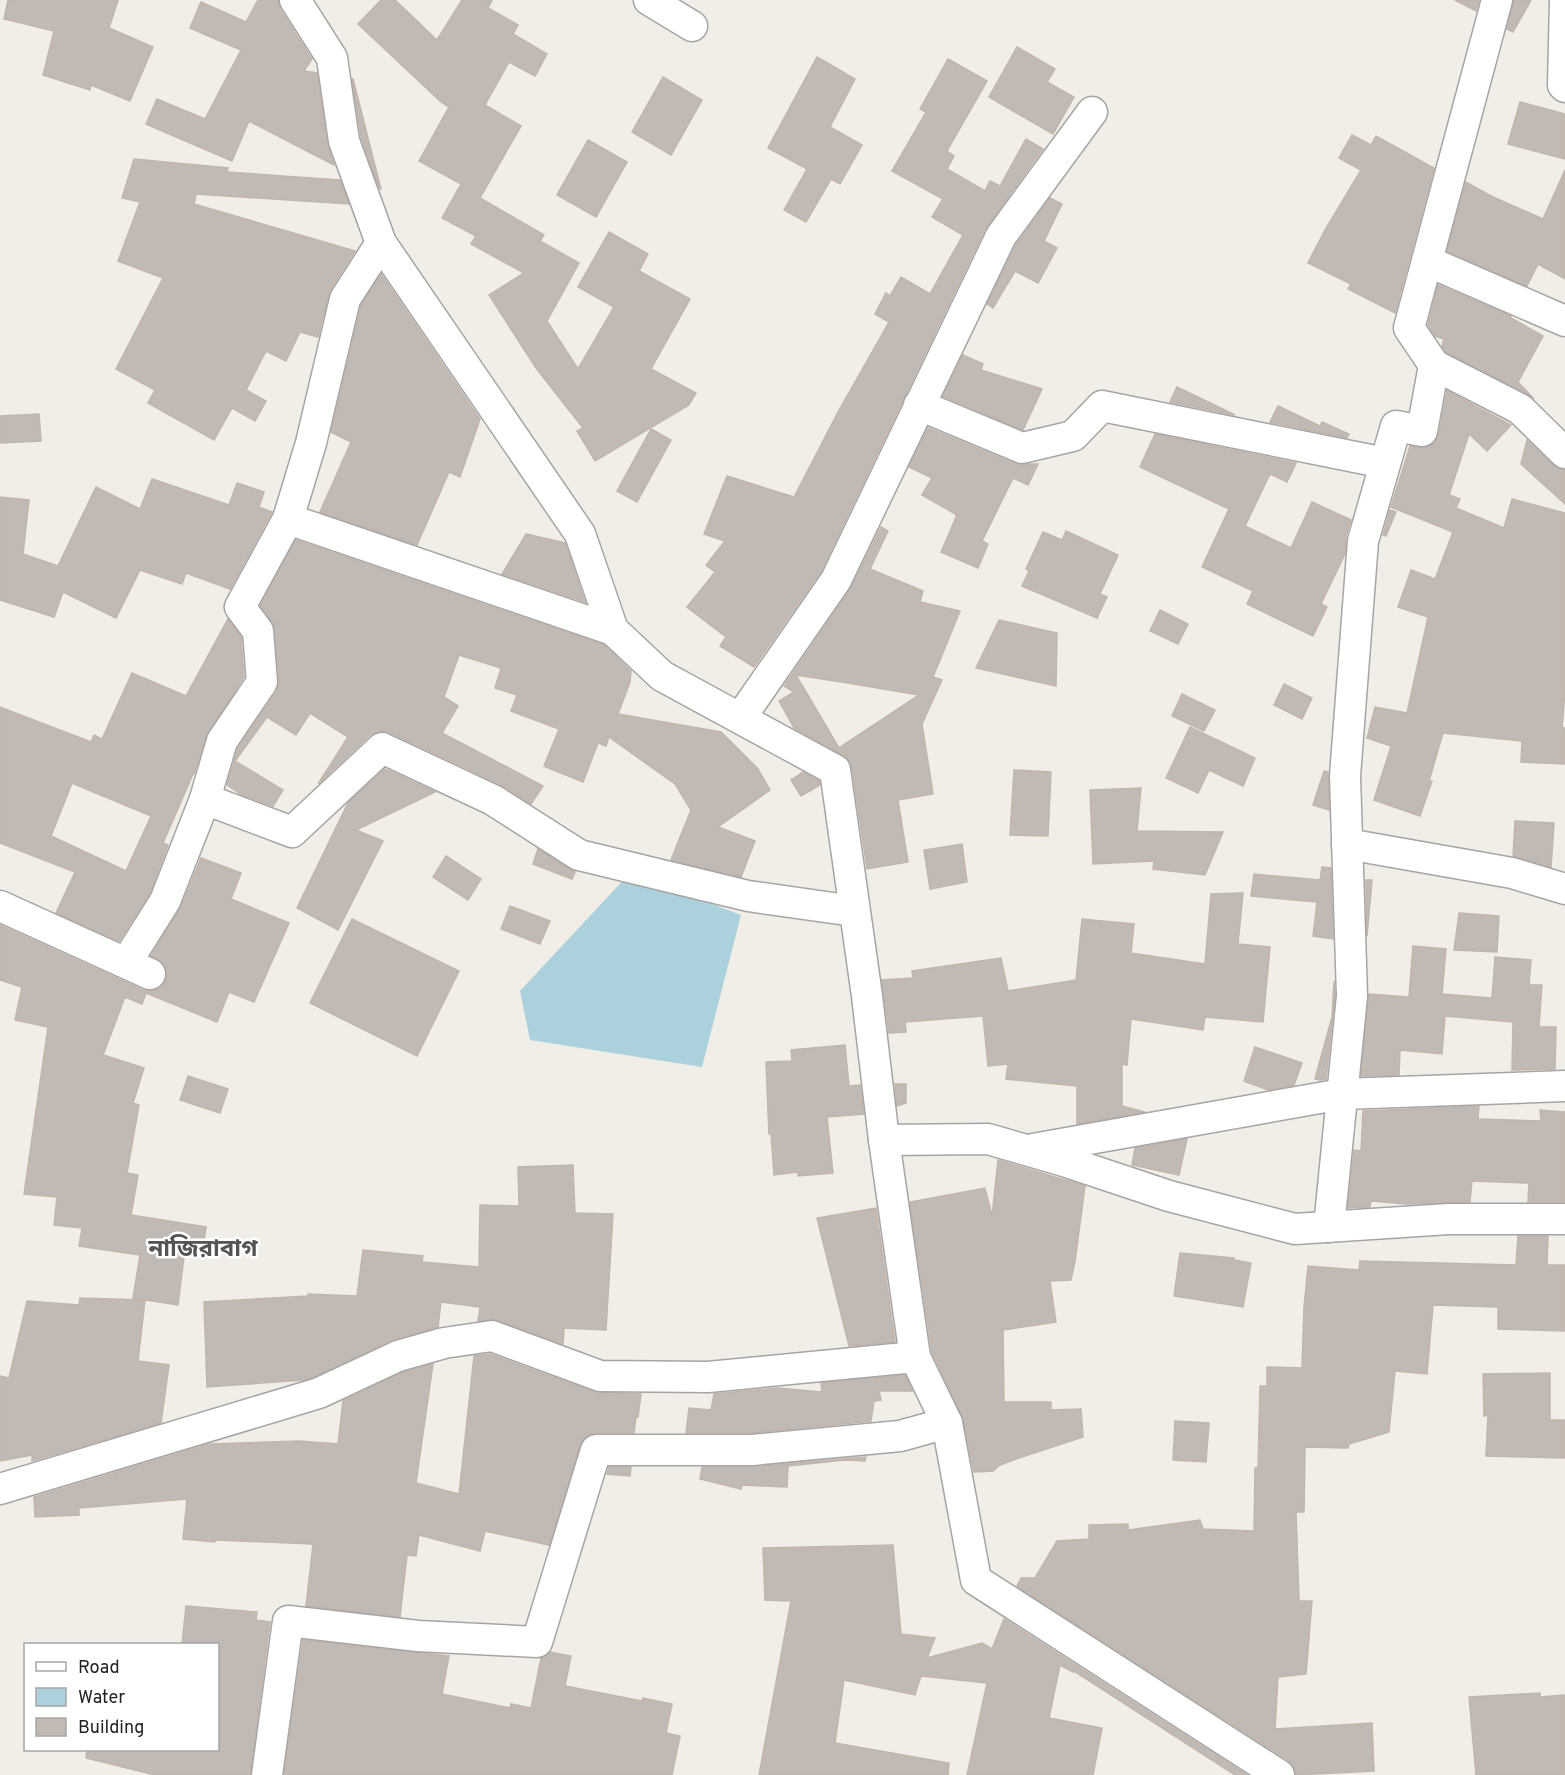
<svg xmlns="http://www.w3.org/2000/svg" width="1565" height="1775" viewBox="0 0 1565 1775" font-family="Overpass,'Noto Sans Bengali',sans-serif">
<style>
.water{fill:#abd1dc}
.building{fill:#c1bab4;stroke:#c2b5ab;stroke-width:1.5;fill-rule:evenodd}
.lines{fill:none;stroke-linecap:round;stroke-linejoin:round}
.street-casing{stroke:#a5a5a5;stroke-width:33}
.street{stroke:#fff;stroke-width:30}
.labels{text-anchor:middle;stroke-width:5;stroke-linejoin:round;paint-order:stroke}
.district-label{font-size:24px;font-weight:bold;fill:#545454;stroke:#fff}
</style>
<rect width="100%" height="100%" fill="#f1eee8"/>
<path class="water" d="M630 873 741 915 702 1067 530 1040 520 991Z"/>
<g class="building">
<path d="M8 0H118L109 28 153 47 130 101 91 85 90 90 43 75 54 31 4 19Z"/>
<path d="M258 0H278L280 9 312 59 304 71 317 73 327 143 334 165 249 121 232 161 146 124 157 99 205 119 241 50 190 28 201 2 246 22Z"/>
<path d="M381 0H395L437 40 462 0H492L488 8 518 25 513 34 547 54 535 76 509 62 485 105 521 126 480 198 544 235 540 241 579 263 547 321 578 369 614 307 578 287 609 232 648 254 639 271 690 299 651 369 696 393 689 405 595 461 577 431 583 428 536 368 489 295 524 273 471 244 476 236 442 218 461 184 419 161 449 107 441 102 358 24Z"/>
<path d="M1455 0H1479L1476 11Z"/>
<path d="M1514 0H1531L1513 32 1507 29Z"/>
<path d="M1017 47 1055 69 1047 82 1074 97 1053 134 989 97Z"/>
<path d="M817 57 855 79 830 127 862 145 840 184 831 179 806 222 784 210 807 169 768 148Z"/>
<path d="M948 59 987 81 947 151 954 156 947 169 985 191 990 181 1000 186 1026 139 1043 149 985 229 821 571 754 667 720 646 726 637 687 607 715 572 706 565 725 541 704 534 727 476 794 497 838 412 889 322 875 314 886 293 890 296 901 277 930 294 963 235 932 217 943 199 892 171 926 112 920 109Z"/>
<path d="M663 77 702 100 671 155 632 132Z"/>
<path d="M352 79H353L381 189 379 188 361 137Z"/>
<path d="M1520 102 1565 114V159L1508 144Z"/>
<path d="M1352 135 1371 145 1376 136 1434 168 1395 313 1348 289 1351 284 1308 263 1325 230 1361 170 1339 158Z"/>
<path d="M588 140 627 162 596 217 557 195Z"/>
<path d="M134 159 228 168 227 172 340 180 349 204 196 194 194 204 355 251 330 290 318 337 300 332 286 361 266 351 246 390 266 401 255 421 232 408 214 440 148 403 155 390 116 369 163 278 118 261 140 202 122 198Z"/>
<path d="M1565 170V279L1538 264 1527 286 1447 251 1466 182 1493 197 1543 219Z"/>
<path d="M1050 198 1062 204 1044 241 1057 248 1038 283 1015 271 993 308 987 304 1016 245Z"/>
<path d="M381 274 480 419 460 477 449 472 417 545 320 512 351 442 331 432 361 306Z"/>
<path d="M1438 285 1511 316V318L1543 336 1518 382 1534 399 1528 394 1446 352 1442 346 1444 339 1435 336 1428 325Z"/>
<path d="M963 355 983 364 981 370 1042 389 1023 430 943 396Z"/>
<path d="M1177 387 1235 415 1170 402Z"/>
<path d="M1447 391 1511 425 1487 451 1469 434 1449 495 1460 499 1456 508 1504 528 1512 499 1565 513V692L1562 727 1565 728V764L1521 762 1522 741 1443 733 1429 781H1432L1420 816 1374 800 1391 746 1367 738 1375 707 1407 713 1428 617 1398 607 1411 570 1435 579 1453 532 1391 507 1410 446 1427 447 1435 442 1439 434Z"/>
<path d="M1278 406 1320 426 1322 422 1349 434 1347 438 1270 422Z"/>
<path d="M39 414 41 441 0 443V416Z"/>
<path d="M928 428 1015 464H1038L1028 485 1013 478 982 541 988 544 978 568 941 552 957 515 922 495 932 478 909 467Z"/>
<path d="M651 429 671 440 637 502 617 491Z"/>
<path d="M1155 434 1296 463 1287 482 1270 474 1245 526 1291 548 1312 502 1351 520 1346 536 1345 554 1321 604 1327 607 1313 636 1247 604 1253 591 1202 567 1229 509 1140 467Z"/>
<path d="M1527 440 1553 465 1565 470V504L1521 464Z"/>
<path d="M152 479 229 505 237 483 264 492 259 507 272 512 230 589 186 573 182 584 140 570 116 618 63 592 54 617 0 600V497L29 500 23 554 58 566 96 487 140 509Z"/>
<path d="M1390 510 1396 512 1386 536 1383 535Z"/>
<path d="M881 527 888 531 870 569 923 591 920 602 960 611 933 677 942 680 922 724 933 794 898 800 908 862 867 869 852 768 849 761 843 755 794 728 779 701 794 692 784 686 850 590ZM796 675 848 683 919 695 839 748Z"/>
<path d="M1066 531 1118 555 1100 594 1107 597 1097 618 1022 586 1029 571 1026 569 1043 532 1062 540Z"/>
<path d="M526 534 565 543 585 602 502 574Z"/>
<path d="M296 540 604 645 631 671 630 682 618 714 721 732 758 769 770 790 718 827 755 841 741 877 671 860 691 810 675 784 609 737 606 746 598 743 583 782 544 766 559 729 511 711 517 695 495 688 501 668 459 655 444 697 458 706 442 733 543 786 531 804 500 784 389 732 380 731 370 735 318 784 348 737 310 713 296 735 267 717 235 761 283 790 273 806 242 795 227 785 238 748 277 691 279 681 275 630 272 621 260 606Z"/>
<path d="M1160 610 1188 624 1178 644 1150 631Z"/>
<path d="M228 619 241 637 244 677 206 736 194 774H193L163 843 168 845 150 893 119 941 56 913 75 872 0 843V707L91 742 94 735 102 739 132 673 186 696ZM72 783 151 816 126 871 51 836Z"/>
<path d="M999 620 1057 633 1056 686 976 668Z"/>
<path d="M1284 684 1312 698 1302 719 1274 705Z"/>
<path d="M1182 694 1215 710 1204 731 1172 716Z"/>
<path d="M1190 727 1255 758 1243 786 1209 770 1198 793 1166 778Z"/>
<path d="M385 769 435 792 356 830 383 841 338 930 297 908 348 803Z"/>
<path d="M1014 770 1051 772 1048 836 1010 835Z"/>
<path d="M1324 771 1328 772 1329 810 1313 805Z"/>
<path d="M803 772 819 781 820 785 801 796 791 780Z"/>
<path d="M1141 788 1137 831 1223 832 1205 875 1153 869 1154 861 1093 864 1090 790Z"/>
<path d="M1515 821 1554 823 1551 867 1513 856Z"/>
<path d="M962 844 967 882 930 889 924 850Z"/>
<path d="M538 849 575 872 572 879 533 864Z"/>
<path d="M446 856 481 879 468 900 433 877Z"/>
<path d="M201 858 241 873 231 899 289 923 254 1002 229 992 217 1022 146 993 142 1004 125 997 103 1055 144 1068 133 1103 139 1105 127 1173 138 1175 131 1215 206 1227 203 1250 185 1249 178 1305 133 1298 140 1255 79 1246 82 1228 54 1225 57 1197 24 1194 48 1027 15 1020 22 987 0 980V925L143 990 152 991 160 988 165 982 167 973 164 964 151 956 181 907Z"/>
<path d="M1322 867 1331 868 1333 939 1313 936 1317 902 1251 896 1254 874 1320 880Z"/>
<path d="M1366 880H1372L1367 936Z"/>
<path d="M1243 893 1238 944 1270 947 1263 1022 1205 1017 1203 1030 1131 1019 1127 1065 1122 1064V1106L1145 1112 1077 1124V1086L1006 1079 1008 1064 988 1066 983 1016 905 1022 906 1032 889 1033 882 980 913 978 912 971 1001 958 1008 991 1076 980 1082 919 1134 924 1131 953 1205 964 1211 894Z"/>
<path d="M510 906 550 921 540 944 501 929Z"/>
<path d="M1459 913 1499 916 1497 952 1454 950Z"/>
<path d="M352 919 459 971 417 1056 310 1003Z"/>
<path d="M1413 946 1446 949 1442 994 1492 998 1495 957 1531 960 1529 985H1542L1539 1027H1556L1555 1069 1512 1070 1513 1022 1445 1016 1442 1054 1400 1050 1399 1075 1361 1076 1369 994 1409 997Z"/>
<path d="M1334 981 1335 995 1326 1079 1320 1080 1315 1079 1332 1017Z"/>
<path d="M845 1045 849 1086 860 1085 864 1114 827 1117 833 1173 798 1176V1172L774 1175 771 1134H769L766 1062 792 1061 791 1050Z"/>
<path d="M1255 1047 1302 1063 1294 1085 1268 1090 1244 1081Z"/>
<path d="M188 1076 228 1089 220 1113 180 1100Z"/>
<path d="M895 1084H906V1103L897 1106Z"/>
<path d="M1479 1106 1478 1119 1541 1121 1540 1110 1565 1112V1202H1528L1529 1183 1472 1181 1470 1202 1407 1204 1371 1201 1370 1207 1348 1208 1354 1150 1361 1151 1363 1111Z"/>
<path d="M1187 1139 1179 1175 1132 1165 1135 1148Z"/>
<path d="M998 1160 1085 1186 1075 1261 1071 1280 1050 1281 1056 1322 1003 1330 1004 1402H1051V1410L1081 1409 1083 1437 1013 1460 1000 1465 993 1471 974 1472 963 1418 932 1352 910 1202 985 1188 992 1216Z"/>
<path d="M573 1165 575 1213 613 1214 606 1330 564 1328 563 1344 498 1320 478 1321 480 1307 441 1302 438 1327 391 1340 313 1377 304 1380 207 1387 204 1302 308 1296V1294L357 1296 363 1250 423 1256 422 1262 479 1267 480 1205 519 1206 518 1167Z"/>
<path d="M876 1208 895 1342 849 1346 817 1218Z"/>
<path d="M1518 1236H1548L1547 1265H1565V1331L1498 1329V1307L1433 1305 1427 1374 1395 1371 1389 1432 1349 1444 1348 1448 1305 1447 1304 1512H1296L1299 1601H1312L1306 1674 1278 1677 1275 1729 1372 1723 1374 1771 1296 1775 1294 1767 1288 1760 1017 1586 1021 1578H1035L1057 1541 1089 1539V1525L1128 1524V1530L1200 1520 1203 1529 1254 1531 1255 1468H1258L1260 1386H1267V1367L1302 1368 1304 1307 1308 1266 1359 1270 1360 1261 1516 1265Z"/>
<path d="M1180 1253 1234 1258V1260L1251 1263 1243 1307 1174 1296Z"/>
<path d="M80 1298 145 1300 138 1361 169 1365 161 1423 32 1461V1455L0 1461V1376L9 1378 27 1301 79 1305Z"/>
<path d="M490 1354 594 1392 641 1394 638 1417H636L634 1433H596L585 1437 580 1445 549 1545 485 1531 480 1551 419 1535 416 1556 407 1555 400 1617 306 1606 313 1544 215 1540V1542L183 1539 187 1499 79 1508V1515L35 1517 34 1497 210 1444 299 1441 338 1444 343 1401 404 1372 433 1364 416 1483 459 1494 474 1356Z"/>
<path d="M1550 1373V1420H1565V1458L1486 1456 1488 1415 1484 1416 1483 1374Z"/>
<path d="M905 1375 912 1391H879L881 1400 874 1401 871 1421 751 1433H686L689 1408 711 1410 714 1394 777 1388 822 1392 821 1383Z"/>
<path d="M1175 1421 1209 1423 1206 1462 1173 1460Z"/>
<path d="M866 1457 865 1461 845 1460 788 1466 787 1487 742 1485 741 1489 700 1479 702 1467H754Z"/>
<path d="M609 1467H631L630 1476 607 1474Z"/>
<path d="M893 1545 901 1634 935 1638 927 1658 982 1643 992 1649 1004 1619 1247 1775H1235L1074 1671 1073 1672 1060 1665 1049 1718 1102 1728 1093 1775H967L987 1683 921 1676 915 1695 844 1680 835 1743 949 1763 948 1775H759L791 1601 765 1600 763 1548Z"/>
<path d="M186 1606 257 1612 256 1620 270 1622 250 1775H155L86 1758 87 1749H218V1644H182Z"/>
<path d="M303 1640 449 1656 442 1694 510 1708 511 1704 531 1708 541 1658 550 1652 571 1656 565 1686 642 1701 643 1698 672 1704 666 1733 680 1736 672 1775H284Z"/>
<path d="M1540 1693V1697L1565 1695V1775H1476L1469 1697Z"/>
</g>
<g class="lines">
<defs>
<g id="street">
<path d="M295 0 332 58 344 141 381 243 580 534 613 630 662 676 835 770 867 996 884 1140 915 1357 947 1423 976 1580 1279 1775"/>
<path d="M649 0 692 26"/>
<path d="M1565 0 1563 85 1565 87"/>
<path d="M1427 261 1565 321"/>
<path d="M1434 365 1520 409 1565 453"/>
<path d="M919 405 1022 448 1073 436 1102 406 1385 463"/>
<path d="M288 519 613 630"/>
<path d="M741 717 836 580 1001 236 1092 112"/>
<path d="M205 799 292 832 382 748 493 800 579 855 748 896 854 911"/>
<path d="M1347 844 1512 873 1565 889"/>
<path d="M0 906 150 974"/>
<path d="M126 963 165 901 205 799 222 741 262 682 258 631 240 607 288 519 311 443 345 299 381 243"/>
<path d="M884 1140 988 1139 1064 1161 1169 1196 1295 1229 1449 1219H1565"/>
<path d="M1033 1149 1342 1094 1565 1086"/>
<path d="M1329 1227 1352 996 1345 776 1363 541 1396 426 1422 431 1434 365 1409 328 1497 0"/>
<path d="M0 1489 319 1393 398 1356 444 1343 492 1336 600 1376 708 1377 915 1357"/>
<path d="M267 1775 288 1621 418 1636 537 1642 596 1450H752L900 1436 947 1423"/>
</g>
</defs>
<use href="#street" class="street-casing"/>
<use href="#street" class="street"/>
</g>
<g class="labels">
<g class="district-label">
<text x="203" y="1256">নাজিরাবাগ</text>
</g>
</g>
<rect x="24" y="1643" width="195" height="108" fill="#ffffff" stroke="#a6a6a6" stroke-width="1.5"/>
<rect x="36" y="1662" width="30" height="9" fill="#ffffff" stroke="#a6a6a6" stroke-width="1.5"/>
<text x="78" y="1673" font-size="18" fill="#212121">Road</text>
<rect x="36" y="1688" width="30" height="18" fill="#abd1dc" stroke="#a6a6a6" stroke-width="1.5"/>
<text x="78" y="1703" font-size="18" fill="#212121">Water</text>
<rect x="36" y="1718" width="30" height="18" fill="#c1bab4" stroke="#a6a6a6" stroke-width="1.5"/>
<text x="78" y="1733" font-size="18" fill="#212121">Building</text>
</svg>
